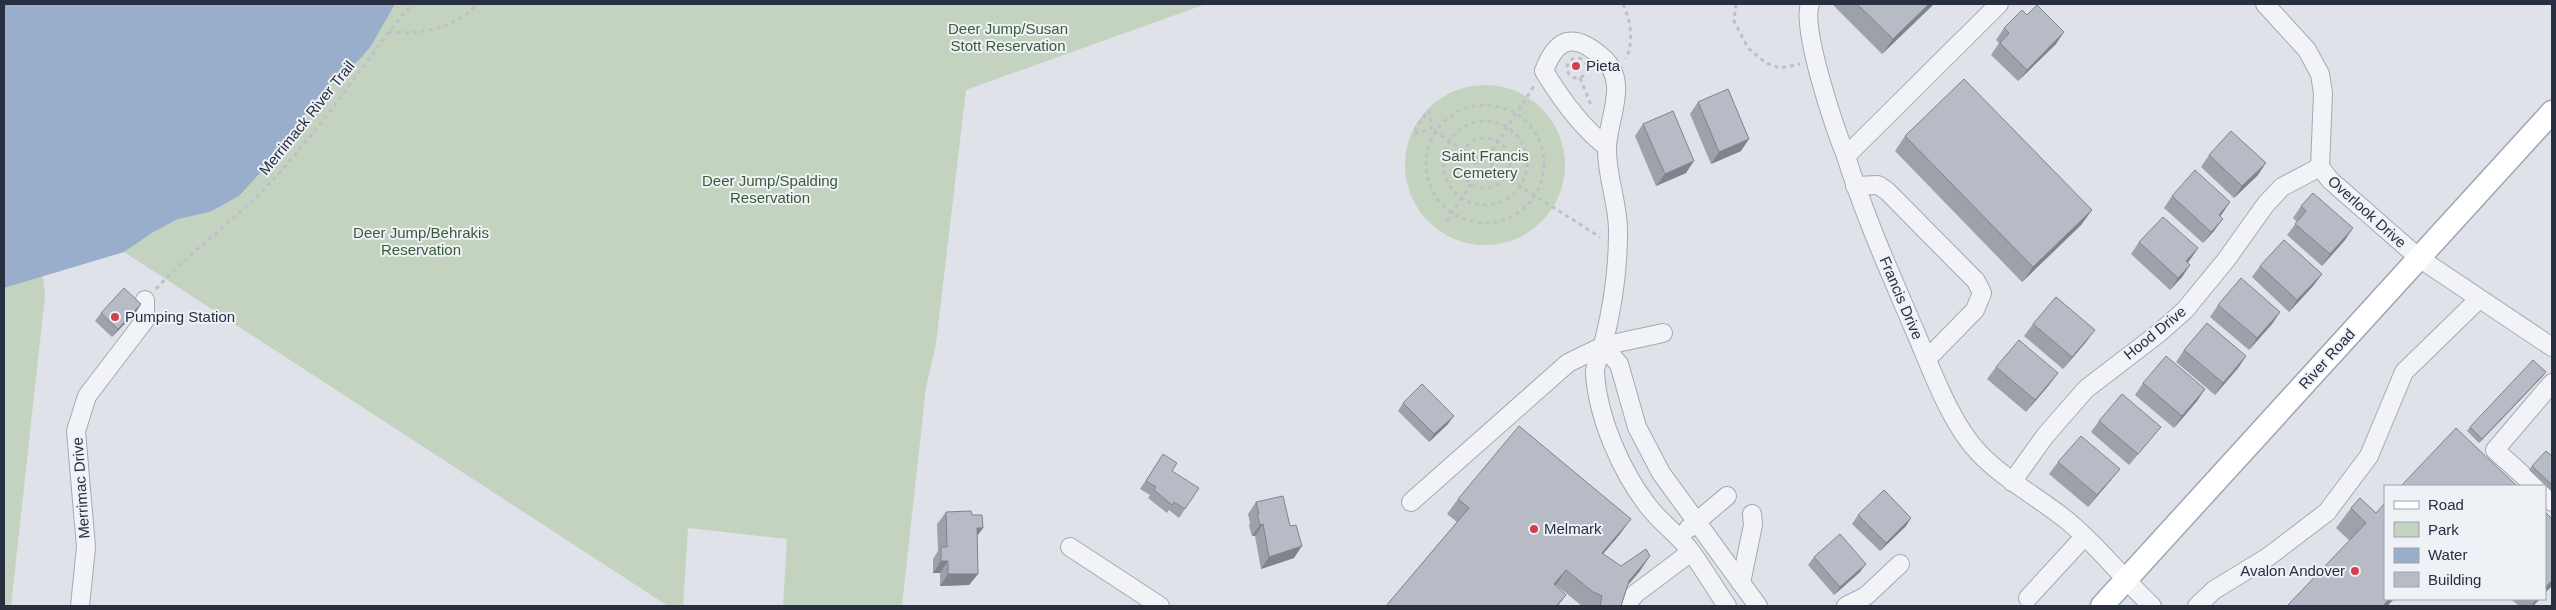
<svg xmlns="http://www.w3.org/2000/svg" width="2556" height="610" viewBox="0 0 2556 610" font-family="Arial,sans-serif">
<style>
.green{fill:#c4d3c0}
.water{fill:#99aeca}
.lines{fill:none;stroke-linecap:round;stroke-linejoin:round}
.minor-casing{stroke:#a4a9b3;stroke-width:20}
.major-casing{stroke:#9ea6b5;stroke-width:25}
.path{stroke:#bdc0c7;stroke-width:3;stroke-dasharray:4 4;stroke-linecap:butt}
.minor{stroke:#f2f3f7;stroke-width:18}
.major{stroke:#fff;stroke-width:22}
.wall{fill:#9da1aa}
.shaded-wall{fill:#7f838b}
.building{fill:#b6bbc6;stroke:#7f838b}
.poi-dot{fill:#d2404e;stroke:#eef1f6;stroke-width:2}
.labels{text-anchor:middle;stroke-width:4;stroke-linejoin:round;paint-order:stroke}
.park-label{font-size:15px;fill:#3a5c34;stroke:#eef1f6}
.poi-label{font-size:15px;fill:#272f40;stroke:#eef1f6;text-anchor:start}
.street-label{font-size:15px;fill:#272f40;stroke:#eef1f6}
</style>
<rect width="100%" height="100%" fill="#dfe2e9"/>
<g class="green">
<path d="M395 4H1206L966 90 936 344 926 387 902 606H783L787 539 688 528 683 606H668L124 252 152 233 178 219 210 212 239 196 272 160 307 111 330 84 360 59Z"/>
<circle cx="1485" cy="165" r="80"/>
<path d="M43 276 45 296 11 606H4V288Z"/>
</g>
<path class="water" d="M4 4H395L371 46 360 59 330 84 307 111 272 160 239 196 210 212 178 219 152 233 124 252 4 288Z"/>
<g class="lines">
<defs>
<g id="minor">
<path d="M1810 4C1801 29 1835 129 1846 156"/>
<path d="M1999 4 1846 156C1865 218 1892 277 1917 336 1933 373 1951 424 1979 453 2004 479 2036 496 2064 518 2096 543 2122 578 2152 606"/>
<path d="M2265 4 2307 50 2320 74 2323 93 2320 167 2330 180 2419 258 2552 347"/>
<path d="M1607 147C1581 127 1561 99 1544 71 1557 36 1575 33 1602 57 1630 81 1608 118 1607 147 1606 176 1619 205 1618 233 1618 270 1612 310 1603 345 1601 354 1594 365 1595 374 1598 418 1621 471 1648 506 1661 523 1679 535 1692 553 1704 570 1715 588 1727 606"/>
<path d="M1855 186 1878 185 1887 191 1976 281 1982 293 1975 310 1927 359"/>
<path d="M1603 346 1619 364 1637 427 1661 473 1758 606"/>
<path d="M2012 482 2045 436 2086 389 2159 333 2185 310 2226 260 2266 204 2282 187 2320 167"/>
<path d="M2535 486 2495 450 2552 383"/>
<path d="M2545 495 2552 502"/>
<path d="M1411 502 1568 363 1603 346 1663 333"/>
<path d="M1688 529 1727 496"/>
<path d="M1070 547 1160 606"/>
<path d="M1741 583 1753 525 1752 514"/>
<path d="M2028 598 2084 537"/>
<path d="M80 606 86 547 76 431 87 396 145 320V300"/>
<path d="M1626 606 1635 594 1691 552"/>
<path d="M1846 606 1866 596 1900 564"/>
<path d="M2197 606 2214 590 2268 557 2327 512 2369 456 2404 372 2479 299"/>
</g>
<path id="major" d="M2102 606 2552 112"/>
</defs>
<use href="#minor" class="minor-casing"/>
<use href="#major" class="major-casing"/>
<g class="path">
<path d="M1623 4C1631 22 1634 40 1626 59"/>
<path d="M1736 4 1734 21 1748 48 1766 63 1780 68 1800 64"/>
<path d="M389 31C414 37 461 27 476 4"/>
<circle cx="1577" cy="68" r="10"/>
<path d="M1580 78 1591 105"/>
<circle cx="1485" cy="164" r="59"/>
<path d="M1428 111 1431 115V129L1414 134 1417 126Z"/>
<circle cx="1485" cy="163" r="42"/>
<path d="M1434 131 1478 159"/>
<circle cx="1485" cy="163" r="25"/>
<circle cx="1484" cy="164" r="8"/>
<path d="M1488 157 1534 86"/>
<path d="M1491 168 1600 237"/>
<path d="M1447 221 1480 170"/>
<path d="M156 289C191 250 235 221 270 183 323 127 363 62 412 4"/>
</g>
<use href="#minor" class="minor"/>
<use href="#major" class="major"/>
</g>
<g class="wall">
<path d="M1832 4H1934L1882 54Z"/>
<path d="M2004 28 2056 44 2018 81 1991 55 1999 43 1996 40Z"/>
<path d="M1698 102 1741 151 1711 164 1690 114Z"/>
<path d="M1643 124 1686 173 1656 186 1635 136Z"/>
<path d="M1905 136 2092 210 2081 225 2022 282 1895 151Z"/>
<path d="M2209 155 2258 175 2234 198 2201 167Z"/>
<path d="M2172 196 2230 202 2220 216 2214 231 2203 243 2164 208Z"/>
<path d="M2301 206 2345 240 2322 266 2287 235 2297 222 2293 218Z"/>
<path d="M2139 242 2198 248 2188 262 2190 265 2182 277 2170 290 2131 254Z"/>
<path d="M2260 266 2322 274 2313 286 2289 312 2252 277Z"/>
<path d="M141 304 136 312 112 337 95 321 101 313Z"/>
<path d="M2218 305 2280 312 2272 324 2249 350 2210 317Z"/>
<path d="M2033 324 2086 342 2063 369 2024 336Z"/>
<path d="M2184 350 2246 356 2238 368 2215 395 2176 362Z"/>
<path d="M1996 367 2058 373 2049 385 2026 412 1987 379Z"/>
<path d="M2543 376 2479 443 2467 431 2470 427Z"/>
<path d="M2143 383 2205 389 2197 401 2174 428 2135 395Z"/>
<path d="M1403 403 1448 424 1429 442 1398 411Z"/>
<path d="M2099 421 2152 438 2129 465 2091 432Z"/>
<path d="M2552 456V492L2529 470 2532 466Z"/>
<path d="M1158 462 1172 471 1185 509 1179 518 1169 510 1167 513 1148 498 1150 495 1140 489Z"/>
<path d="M2058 462 2111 480 2088 507 2049 474Z"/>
<path d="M2360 498 2385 599H2394L2387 606H2287L2350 541 2336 528 2351 508Z"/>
<path d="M1458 499 1620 534 1603 554 1621 566 1640 571 1628 585 1621 606H1582L1556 585H1555L1566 595 1558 606H1386L1457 522 1447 514Z"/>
<path d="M1256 502 1294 558 1261 569 1255 536H1252L1249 526 1250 523 1248 514Z"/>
<path d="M946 512 972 515 983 528 977 536 978 574 969 585 940 586V573H933V559L938 551 937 524Z"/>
<path d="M1858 515 1906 526 1880 551 1852 524Z"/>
<path d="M1814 557 1860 572 1834 595 1808 565Z"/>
<path d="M2511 599H2540L2533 606H2519Z"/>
</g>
<g class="shaded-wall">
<path d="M1929 4H1934L1882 54 1893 39Z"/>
<path d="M2064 32 2056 44 2018 81 2027 70Z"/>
<path d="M1749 139 1741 151 1711 164 1719 152Z"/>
<path d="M1694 161 1686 173 1656 186 1665 174Z"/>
<path d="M2266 163 2258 175 2234 198 2242 186Z"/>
<path d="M2230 202 2222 214 2210 227 2219 215Z"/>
<path d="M2092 210 2081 225 2022 282 2033 267Z"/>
<path d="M2223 219 2214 231 2203 243 2211 232Z"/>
<path d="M2353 228 2345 240 2322 266 2330 254Z"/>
<path d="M2198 248 2190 260 2178 273 2186 261Z"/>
<path d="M2190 265 2182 277 2170 290 2178 278Z"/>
<path d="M2322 274 2313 286 2289 312 2297 300Z"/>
<path d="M141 304 136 312 112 337 118 329Z"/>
<path d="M2280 312 2272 324 2249 350 2257 338Z"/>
<path d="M2095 330 2086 342 2063 369 2072 357Z"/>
<path d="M2246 356 2238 368 2215 395 2223 383Z"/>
<path d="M2546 372 2543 376 2479 443 2482 439Z"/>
<path d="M2058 373 2049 385 2026 412 2035 400Z"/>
<path d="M2205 389 2197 401 2174 428 2182 416Z"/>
<path d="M1454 416 1448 424 1429 442 1434 434Z"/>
<path d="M2120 469 2111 480 2088 507 2097 495Z"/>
<path d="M1911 518 1906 526 1880 551 1886 543Z"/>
<path d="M1631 519 1620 534 1591 568 1602 553Z"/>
<path d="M1263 524 1255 536H1252L1260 525Z"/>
<path d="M977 528H983L974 540Z"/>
<path d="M1302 546 1294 558 1261 569 1269 557Z"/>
<path d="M1650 556 1640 571 1618 596 1629 581Z"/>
<path d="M941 561H948L940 573H933Z"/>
<path d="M1866 564 1860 572 1834 595 1840 587Z"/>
<path d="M1566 570 1556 585 1543 600 1554 584Z"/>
<path d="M948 574H978L969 585 940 586Z"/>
<path d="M2552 580V586L2545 593V588Z"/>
<path d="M2389 599H2394L2387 606H2382Z"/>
<path d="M2536 599H2540L2533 606H2531Z"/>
</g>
<g class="building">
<path d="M1857 4H1929L1893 39Z"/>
<path d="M2037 5 2064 32 2027 70 2000 43 2009 33 2004 28 2022 10 2027 15Z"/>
<path d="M1964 79 2092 210 2033 267 1905 136Z"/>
<path d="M1728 89 1749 139 1719 152 1698 102Z"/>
<path d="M1673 111 1694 161 1665 174 1643 124Z"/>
<path d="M2231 131 2266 163 2242 186 2209 155Z"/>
<path d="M2195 170 2230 202 2219 215 2223 219 2211 232 2172 196Z"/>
<path d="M2313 193 2353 228 2330 254 2295 224 2306 211 2301 206Z"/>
<path d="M2163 217 2198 248 2186 261 2190 265 2178 278 2139 242Z"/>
<path d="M2284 240 2322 274 2297 300 2260 266Z"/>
<path d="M2241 278 2280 312 2257 338 2218 305Z"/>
<path d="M124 288 141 304 118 329 101 313Z"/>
<path d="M2056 297 2095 330 2072 357 2033 324Z"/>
<path d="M2207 323 2246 356 2223 383 2184 350Z"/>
<path d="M2019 340 2058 373 2035 400 1996 367Z"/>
<path d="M2166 356 2205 389 2182 416 2143 383Z"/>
<path d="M2533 360 2546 372 2482 439 2470 427Z"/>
<path d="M1422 384 1454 416 1434 434 1403 403Z"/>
<path d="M2122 394 2161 427 2138 454 2099 421Z"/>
<path d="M1519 426 1631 519 1602 553 1621 566 1646 549 1650 556 1629 581 1621 606H1600L1602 596 1593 592 1566 570 1554 584 1566 595 1556 606H1386L1469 508 1458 499Z"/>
<path d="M2456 428 2517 486H2401Z"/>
<path d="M2081 436 2120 469 2097 495 2058 462Z"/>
<path d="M2546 451 2552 456V485L2532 466Z"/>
<path d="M1163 454 1177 463 1172 471 1199 488 1185 509 1174 502 1172 505 1154 490 1156 487 1146 481Z"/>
<path d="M1884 490 1911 518 1886 543 1858 515Z"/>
<path d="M1283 496 1290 526 1296 525 1302 546 1269 557 1263 524 1260 525 1257 514H1259L1256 502Z"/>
<path d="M2360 498 2376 513 2385 503V599H2389L2383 606H2384H2287L2366 523 2351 508Z"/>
<path d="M971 511 972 515H982L983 528H977L978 574H948V561H941V547H947L946 512Z"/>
<path d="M2545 512 2552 519V580L2545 588Z"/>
<path d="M1840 534 1866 564 1840 587 1814 557Z"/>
</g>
<g class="poi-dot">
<circle cx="1576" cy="66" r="5"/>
<circle cx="115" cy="317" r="5"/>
<circle cx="1534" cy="529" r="5"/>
<circle cx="2355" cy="571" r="5"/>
</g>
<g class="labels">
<g class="park-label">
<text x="1008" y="34">Deer Jump/Susan<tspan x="1008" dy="17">Stott Reservation</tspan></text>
<text x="1485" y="161">Saint Francis<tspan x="1485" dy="17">Cemetery</tspan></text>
<text x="770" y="186">Deer Jump/Spalding<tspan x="770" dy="17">Reservation</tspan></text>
<text x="421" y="238">Deer Jump/Behrakis<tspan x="421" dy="17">Reservation</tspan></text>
</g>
<g class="poi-label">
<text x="1586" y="71">Pieta</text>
<text x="125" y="322">Pumping Station</text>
<text x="1544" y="534">Melmark</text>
<text x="2345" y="576" text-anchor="end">Avalon Andover</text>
</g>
<g class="street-label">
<text transform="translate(307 118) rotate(-51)" y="5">Merrimack River Trail</text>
<text transform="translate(2367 212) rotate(42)" y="5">Overlook Drive</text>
<text transform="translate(1901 298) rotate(67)" y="5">Francis Drive</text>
<text transform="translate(2155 333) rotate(-39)" y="5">Hood Drive</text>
<text transform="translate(2327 359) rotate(-48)" y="5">River Road</text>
<text transform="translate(81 488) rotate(-94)" y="5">Merrimac Drive</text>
</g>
</g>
<rect width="2556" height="610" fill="none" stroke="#272f40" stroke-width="10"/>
<rect x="2384" y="485" width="162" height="115" fill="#eef1f6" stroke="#9ea3ad"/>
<rect x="2394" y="501" width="25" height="8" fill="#ffffff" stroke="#9ea3ad"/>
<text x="2428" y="510" font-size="15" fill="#272f40">Road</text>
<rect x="2394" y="522" width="25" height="15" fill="#c4d3c0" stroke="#9ea3ad"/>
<text x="2428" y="535" font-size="15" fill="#272f40">Park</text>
<rect x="2394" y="548" width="25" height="15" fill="#99aeca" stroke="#9ea3ad"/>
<text x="2428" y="560" font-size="15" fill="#272f40">Water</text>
<rect x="2394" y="572" width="25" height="15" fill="#b6bbc6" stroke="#9ea3ad"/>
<text x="2428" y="585" font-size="15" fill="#272f40">Building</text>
</svg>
